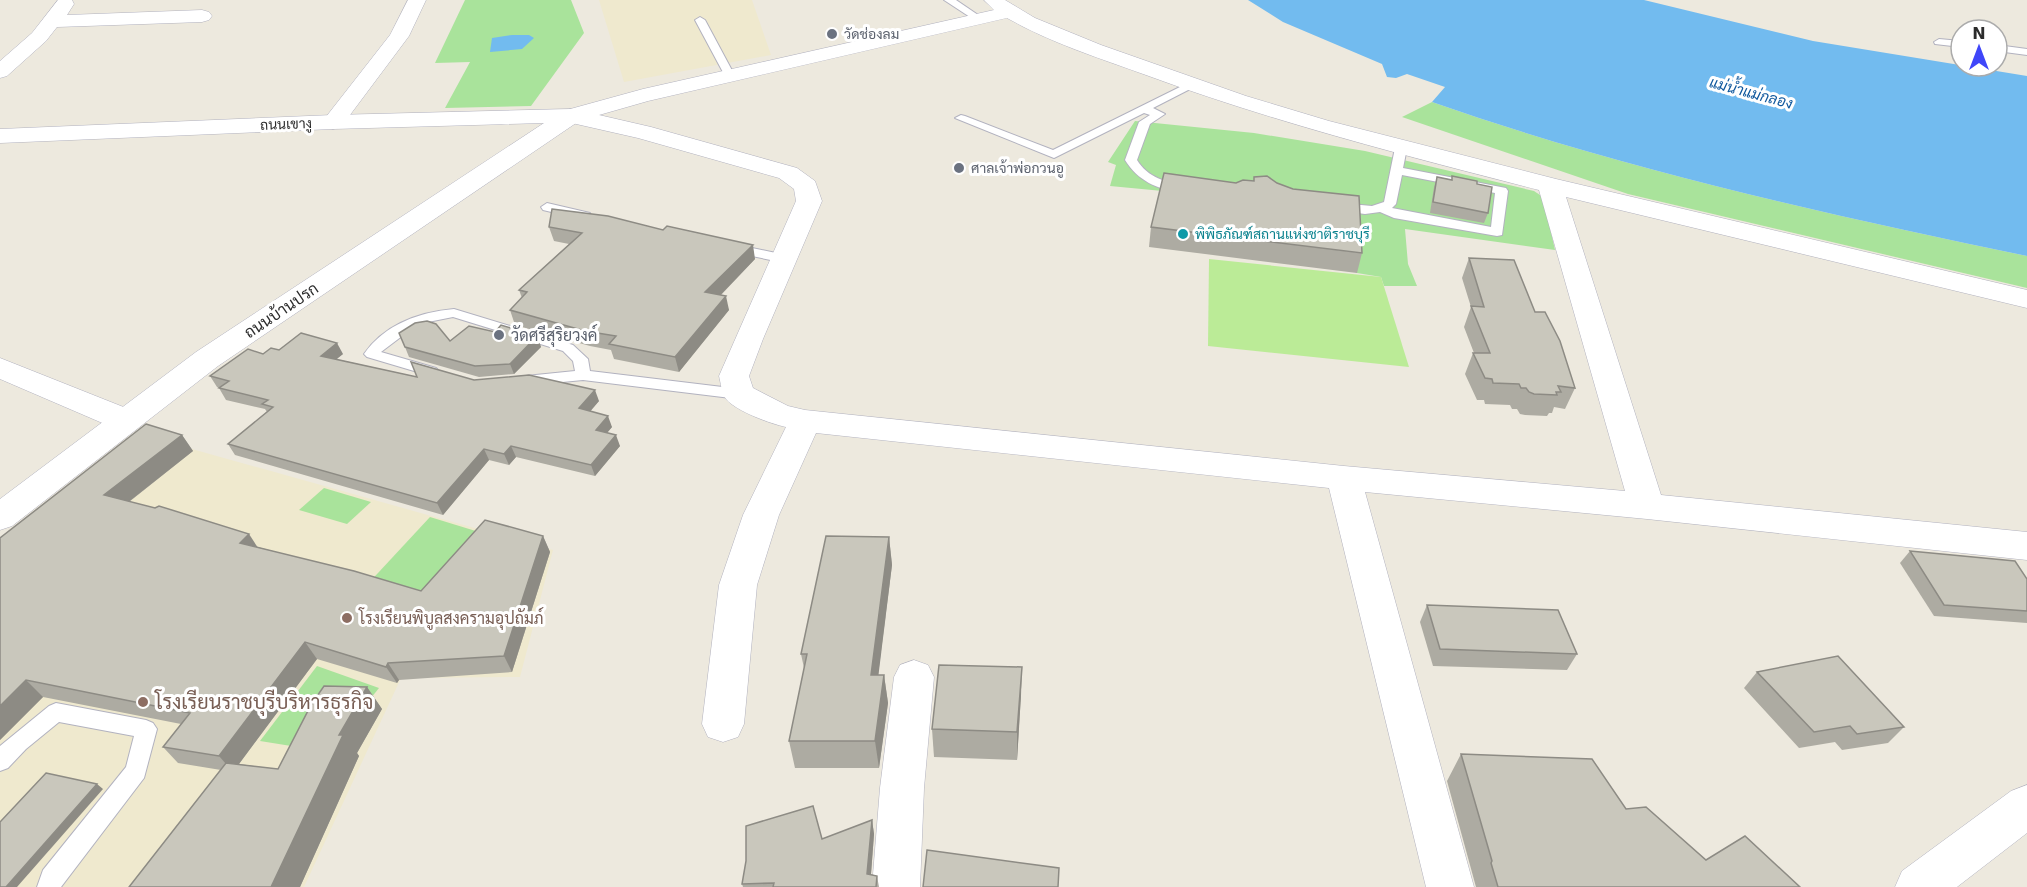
<svg xmlns="http://www.w3.org/2000/svg" width="2027" height="887" viewBox="0 0 2027 887" font-family="'DejaVu Sans',Sarabun,sans-serif">
<style>
.education{fill:#efe9ce}
.green{fill:#a9e39b}
.pitch{fill:#bbeb97}
.water{fill:#72bbef}
.lines{fill:none;stroke-linecap:round;stroke-linejoin:round}
.lane-casing{stroke:#b2b2bf;stroke-width:2}
.street-casing{stroke:#b2b2bf;stroke-width:1}
.secondary-casing{stroke:#b2b2bf;stroke-width:1}
.lane{fill:#fff;fill-rule:evenodd}
.street{fill:#fff;fill-rule:evenodd}
.secondary{fill:#fff;fill-rule:evenodd}
.wall{fill:#adaba2}
.shaded-wall{fill:#8d8b84}
.building{fill:#c9c7bc;stroke:#8d8b84;stroke-width:1.5}
.worship-dot{fill:#6b7280;stroke:#fff;stroke-width:2}
.culture-dot{fill:#0f9aa8;stroke:#fff;stroke-width:2}
.education-dot{fill:#8d6e63;stroke:#fff;stroke-width:2}
.labels{text-anchor:middle;stroke-width:6;stroke-linejoin:round;paint-order:stroke}
.far-worship-label{font-size:14px;fill:#5b616d;stroke:#fff;text-anchor:start}
.far-street-label{font-size:14px;fill:#2c2c2c;stroke:#fff}
.far-culture-label{font-size:14px;fill:#0d838f;stroke:#fff;text-anchor:start}
.far-water-label{font-size:15px;font-style:italic;fill:#0e579d;stroke:#fff}
.street-label{font-size:16px;fill:#2c2c2c;stroke:#fff}
.worship-label{font-size:16px;fill:#5b616d;stroke:#fff;text-anchor:start}
.education-label{font-size:16px;fill:#785e54;stroke:#fff;text-anchor:start}
.near-education-label{font-size:20px;fill:#785e54;stroke:#fff;text-anchor:start}
</style>
<rect width="100%" height="100%" fill="#ede9de"/>
<g class="education">
<path d="M599 0H752L771 55 624 82Z"/>
<path d="M149 437 553 550 520 677 401 678 304 887H0V558Z"/>
</g>
<g class="green">
<path d="M465 0H571L584 33 531 106 445 108 470 62 435 63Z"/>
<path d="M1432 102C1626 170 1826 214 2027 256V288L1628 194 1402 117Z"/>
<path d="M1135 121 1254 133 1365 151 1534 191 1543 197 1555 250 1405 229 1408 264 1417 286H1384L1381 277 1357 273 1354 215 1247 199 1110 186 1116 165 1108 162Z"/>
<path d="M324 488 371 502 347 524 299 510Z"/>
<path d="M430 517 492 536 430 608 365 587Z"/>
<path d="M317 666 379 688 363 708 310 749 260 741Z"/>
</g>
<path class="pitch" d="M1209 259 1381 277 1409 367 1208 346Z"/>
<g class="water">
<path d="M1248 0H1644L1813 41 2027 76V256C1826 214 1626 170 1432 102L1445 87 1407 74 1396 78 1387 77 1382 64 1283 22Z"/>
<path d="M512 35H529L534 38 522 49 490 52 492 38Z"/>
</g>
<g class="lines">
<defs>
<g id="lane">
<path d="M944 0H956L984 19 976 21Z"/>
<path d="M700 17 705 20 735 76 734 78H726L725 76 695 20Z"/>
<path d="M1939 39 1961 41V47L1935 44 1934 42Z"/>
<path d="M1997 45 2027 49V55L1997 51Z"/>
<path d="M1190 82 1195 85 1194 87 1153 108 1165 114 1150 124 1137 160C1148 178 1166 182 1185 186L1187 189 1181 193C1157 189 1138 181 1125 160L1139 122 1150 115 1144 113 1054 158 955 118 961 115 965 116 1053 150Z"/>
<path d="M1401 144 1407 148 1403 168 1506 188 1508 191 1502 235 1497 236 1394 218 1380 212 1365 214 1335 210 1333 207 1335 204 1339 203 1372 206 1384 202 1395 148ZM1402 175 1495 193 1491 227 1392 208 1396 204Z"/>
<path d="M547 203 590 213 591 216 585 220 543 210 541 207Z"/>
<path d="M733 244 790 256 792 259 785 263 728 251 726 248 728 245Z"/>
<path d="M454 309 573 345 588 359 590 371 739 389 747 394 739 399 583 380 521 386 516 385 513 381 516 377 575 371 573 361 563 351 453 317 418 324 381 352 436 368 439 371 436 374 431 376 367 357 364 354C385 324 420 312 454 309Z"/>
<path d="M56 703 146 720 153 723 157 729 144 778 61 887H37L43 870 126 767 134 736 59 722 26 749 8 768 0 771V746L49 706Z"/>
</g>
<g id="street">
<path d="M58 0H72L74 4 67 15 202 10 209 12 212 16 209 20 202 22 57 27 46 41 7 76 0 78V61L32 33Z"/>
<path d="M408 0H426L409 36 341 127 333 129 325 127 322 122 390 35Z"/>
<path d="M984 0H1005L1035 18 1101 45 1246 96 1329 121 1556 179 2027 290V308L1566 197 1661 495 2027 532V560L1647 519 1365 492 1474 887H1426L1329 488 816 433 779 515 757 585 744 724 738 737 723 742 708 737 702 724 719 585 743 515 786 427C771 424 736 411 726 399 721 392 721 383 719 376L796 201 794 189 779 178 638 138 563 121 560 116 563 111 643 89 994 10ZM1007 18C1051 43 1099 58 1146 75 1274 122 1406 156 1539 190L1625 491 1344 466 805 410 788 406 753 388 749 376 763 339 822 201 815 181 797 168 651 127 599 115 648 101Z"/>
<path d="M0 358 136 412 141 420 136 428 125 431 114 428 0 379Z"/>
<path d="M914 660 928 665 934 677 924 788 920 887H872L880 788 894 677 900 665Z"/>
<path d="M2027 785V833L1957 887H1895L1902 871 2011 791Z"/>
</g>
<path id="secondary" d="M571 109 579 111 582 116 579 121 218 366 12 526 0 530V499L196 352 544 123 333 129 0 143V129L333 115Z"/>
</defs>
<use href="#lane" class="lane-casing"/>
<use href="#street" class="street-casing"/>
<use href="#secondary" class="secondary-casing"/>
<use href="#lane" class="lane"/>
<use href="#street" class="street"/>
<use href="#secondary" class="secondary"/>
</g>
<g class="wall">
<path d="M1437 177 1477 184 1488 213 1484 223 1430 213 1434 187Z"/>
<path d="M549 227 755 259 721 295 729 310 679 372 614 359 611 350 590 346 515 325 510 310 522 298 519 290 569 244 554 241Z"/>
<path d="M1151 227 1362 253 1357 273 1149 247Z"/>
<path d="M1469 258 1535 312 1575 388 1565 409 1554 407 1552 413H1549L1547 416 1525 415 1520 414 1517 409H1512L1510 405 1485 404 1484 400H1477L1465 374 1473 353H1474L1464 327 1471 307 1462 278Z"/>
<path d="M495 332 537 336 541 347 514 374 479 377 409 357 405 347 450 341Z"/>
<path d="M279 350 343 354 336 359 417 377 474 380 599 401 590 411 612 427 607 433 620 446 595 476 516 457 509 465 489 460 443 515 235 455 228 444 267 412 265 409 226 400 219 388 217 387 210 376 263 354Z"/>
<path d="M182 435 193 451 129 502 258 547 421 591 543 536 550 552 512 672 399 680 397 683 317 659 239 764 278 769 367 687 382 709 357 753 359 756 300 887 221 770 178 763 163 747 181 724 43 697 0 740V538Z"/>
<path d="M889 537 892 565 878 675H884L888 703 879 768H795L789 741 804 668 801 654Z"/>
<path d="M1910 551 2027 579V623L1934 616 1900 563Z"/>
<path d="M1427 605 1577 654 1567 670 1433 666 1420 622Z"/>
<path d="M1757 672 1904 727 1888 743 1842 750 1835 742 1799 748 1744 688Z"/>
<path d="M1021 695 1017 760 934 757 932 729Z"/>
<path d="M1461 754 1626 809 1706 860 1800 887H1476L1447 781Z"/>
<path d="M872 820 874 834 871 874 877 876 879 887H743L742 884 822 839Z"/>
</g>
<g class="shaded-wall">
<path d="M753 245 755 259 709 307 705 292Z"/>
<path d="M726 296 729 310 679 372 675 357Z"/>
<path d="M537 336 541 347 514 374 510 364Z"/>
<path d="M337 343 343 354 327 367 321 356Z"/>
<path d="M595 390 599 401 583 420 579 408Z"/>
<path d="M608 416 612 427 600 441 596 430Z"/>
<path d="M182 435 193 451 117 511 104 495Z"/>
<path d="M616 435 620 446 595 476 591 465Z"/>
<path d="M511 446 516 457 509 465 504 454Z"/>
<path d="M484 449 489 460 443 515 437 503Z"/>
<path d="M249 534 260 551 240 543Z"/>
<path d="M543 536 550 552 512 672 504 656Z"/>
<path d="M889 537 892 565 875 703 871 675Z"/>
<path d="M305 642 317 659 233 772 219 756Z"/>
<path d="M388 663 399 680 397 683 386 667Z"/>
<path d="M1022 667 1021 695 1017 760V732Z"/>
<path d="M884 675 888 703 879 768 875 741Z"/>
<path d="M26 680 43 697 0 740V706Z"/>
<path d="M367 687 382 709 357 753 359 756 300 887H271L339 735Z"/>
<path d="M97 784 103 789 17 887H6Z"/>
<path d="M872 820 874 834 870 887 867 874Z"/>
</g>
<g class="building">
<path d="M1164 173 1236 183 1243 180 1254 181V177L1267 176 1277 183 1293 189 1359 196 1362 253 1151 227Z"/>
<path d="M1452 176 1477 181V184L1492 187 1488 213 1433 202 1437 177 1452 180Z"/>
<path d="M552 209 608 216 663 230 667 226 753 245 705 292 726 296 675 357 609 344 616 336 585 331 510 310 527 292 519 290 582 233 549 227Z"/>
<path d="M1469 258 1514 260 1535 312H1545L1560 341 1575 388 1558 386 1561 392H1556L1557 395 1534 394 1529 392 1526 388H1521L1519 384 1493 383 1492 379 1485 378 1473 353H1490L1471 306 1484 307Z"/>
<path d="M427 321 436 324 450 341 469 326 495 332 501 325 537 336 510 364 475 366 405 347 399 333 415 323Z"/>
<path d="M301 333 337 343 321 356 417 377 411 362 474 380 529 375 595 390 579 408 608 416 596 430 616 435 591 465 511 446 504 454 484 449 437 503 228 444 273 407 262 404 268 400 219 388 229 381 210 376 248 349 263 354 271 348 279 350Z"/>
<path d="M146 424 182 435 104 495 155 508 159 506 249 534 240 543 354 571 421 591 485 520 543 536 504 656 388 663 386 667 305 642 219 756 163 747 190 713 26 680 0 706V538Z"/>
<path d="M826 536 889 537 871 675H884L875 741H789L807 654H801Z"/>
<path d="M1910 551 2015 561 2027 579V611L1944 605Z"/>
<path d="M1427 605 1558 610 1577 654 1440 649Z"/>
<path d="M1838 656 1904 727 1857 734 1850 726 1814 732 1757 672Z"/>
<path d="M939 665 1022 667 1017 732 932 729Z"/>
<path d="M324 686 367 687 339 735H343L271 887H129L226 763 278 769 311 705Z"/>
<path d="M1461 754 1592 759 1626 809 1646 807 1706 860 1745 836 1800 887H1498L1491 863 1492 861Z"/>
<path d="M46 773 97 784 6 887H0V822Z"/>
<path d="M813 806 822 839 872 820 867 874 877 876 876 887H773L774 883 742 884 746 861V826Z"/>
<path d="M927 850 1059 868 1058 887H923Z"/>
</g>
<g class="worship-dot">
<circle cx="832" cy="34" r="6"/>
<circle cx="959" cy="168" r="6"/>
<circle cx="499" cy="335" r="6"/>
</g>
<circle class="culture-dot" cx="1183" cy="234" r="6"/>
<g class="education-dot">
<circle cx="347" cy="618" r="6"/>
<circle cx="143" cy="702" r="6"/>
</g>
<g class="labels">
<g class="far-worship-label">
<text x="844" y="39">วัดช่องลม</text>
<text x="971" y="173">ศาลเจ้าพ่อกวนอู</text>
</g>
<g class="far-street-label">
<text transform="translate(286 124) rotate(-2)" y="5">ถนนเขางู</text>
</g>
<g class="far-culture-label">
<text x="1195" y="239">พิพิธภัณฑ์สถานแห่งชาติราชบุรี</text>
</g>
<g class="far-water-label">
<text transform="translate(1751 93) rotate(15)" y="5">แม่น้ำแม่กลอง</text>
</g>
<g class="street-label">
<text transform="translate(281 310) rotate(-34)" y="6">ถนนบ้านปรก</text>
</g>
<g class="worship-label">
<text x="511" y="341">วัดศรีสุริยวงค์</text>
</g>
<g class="education-label">
<text x="359" y="624">โรงเรียนพิบูลสงครามอุปถัมภ์</text>
</g>
<g class="near-education-label">
<text x="155" y="709">โรงเรียนราชบุรีบริหารธุรกิจ</text>
</g>
</g>
<g transform="translate(1979 48)"><circle r="28" fill="#ffffff" stroke="#ababab" stroke-width="1.5"/>
<path d="M0-4.5L10 22L0 15L-10 22Z" fill="#3f46f9"/>
<text y="-9" font-size="16" font-weight="bold" text-anchor="middle" fill="#2c2c2c">N</text>
</g>
</svg>
